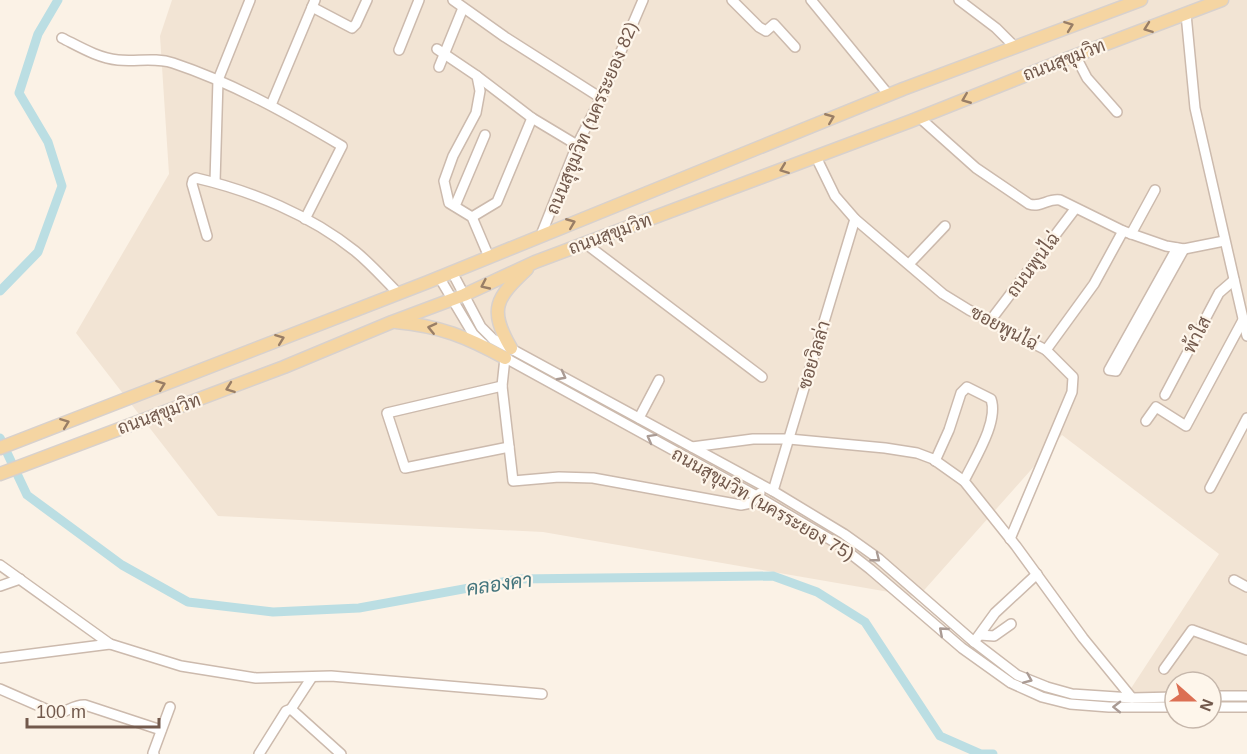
<svg xmlns="http://www.w3.org/2000/svg" width="1247" height="754" viewBox="0 0 1247 754" font-family="Arial,Sarabun,sans-serif">
<style>
.residential{fill:#f2e4d4}
.lines{fill:none;stroke-linecap:round;stroke-linejoin:round}
.canal{stroke:#bbdee3;stroke-width:9}
.minor-casing{stroke:#ccbaad;stroke-width:12}
.major-casing{stroke:#d8d1cd;stroke-width:15}
.minor{stroke:#fff;stroke-width:9}
.major{stroke:#f5d5a2;stroke-width:12}
.oneway{stroke:#997e66}
.oneway2{stroke:#aa9b94}
.labels{text-anchor:middle;stroke-width:4.5;stroke-linejoin:round;paint-order:stroke}
.street-label{font-size:18px;fill:#72594c;stroke:#fef6eb}
.water-label{font-size:20px;font-style:italic;fill:#44757d;stroke:#fef6eb}
</style>
<rect width="100%" height="100%" fill="#fbf2e6"/>
<path class="residential" d="M172 0H1247V693L1211 695V682H1175V697L1124 699 1219 554 1062 435 918 597 543 532 218 516 76 333 169 174 160 36Z"/>
<g class="lines">
<g class="canal">
<path d="M0 291 38 252 62 186 48 142 19 93 38 34 58 0"/>
<path d="M0 438 27 495 122 565 188 602 273 612 359 608 518 579 773 576 817 592 865 622 940 736 981 754H993"/>
</g>
<defs>
<g id="minor">
<path d="M453 0 505 37 601 98"/>
<path d="M732 0 759 27 766 31 774 24 795 47"/>
<path d="M811 0 888 94"/>
<path d="M959 0 996 28 1014 46"/>
<path d="M312 7 352 28 356 24 367 0"/>
<path d="M1186 14 1195 108 1247 336"/>
<path d="M62 38C80 47 98 58 118 60 136 62 155 57 173 63 233 83 288 114 342 146L305 219"/>
<path d="M437 49 477 76 480 91 476 113 453 156 444 181 449 203 472 217 489 257"/>
<path d="M399 50 419 0"/>
<path d="M1075 55 1087 78 1117 112"/>
<path d="M439 67 463 8"/>
<path d="M477 76 532 118 577 145"/>
<path d="M271 105 315 0"/>
<path d="M920 118 976 168 1029 204C1041 208 1048 198 1060 200L1123 231 1166 246 1184 249 1224 241"/>
<path d="M816 157 835 196 855 219 943 294 969 310 1046 350 1073 377 1072 392 1010 539"/>
<path d="M215 182 218 80 250 0"/>
<path d="M455 206 485 135"/>
<path d="M472 217 497 202 532 118"/>
<path d="M1131 234 1155 190"/>
<path d="M541 235 577 145 601 98 643 0"/>
<path d="M207 236 192 184 193 180 196 178C252 191 310 215 355 251 371 264 384 279 398 293"/>
<path d="M586 244 762 377"/>
<path d="M1177 248 1109 370 1116 371 1184 249"/>
<path d="M909 264 945 226"/>
<path d="M452 272 481 327 493 339 773 491 844 534 879 559 974 642 1017 675 1047 687 1072 694 1132 698 1175 697"/>
<path d="M439 277 473 334 483 344"/>
<path d="M990 321 1075 209"/>
<path d="M1046 350 1094 284 1123 231"/>
<path d="M500 355 753 494 838 544 870 569 962 648 1011 683 1042 697 1070 704 1109 707H1175"/>
<path d="M505 358 502 386 513 481 559 477 593 478 741 505 751 503 760 493"/>
<path d="M502 386 387 413 405 468 509 447"/>
<path d="M1165 395 1219 293 1234 280"/>
<path d="M639 418 659 380"/>
<path d="M1146 421 1156 407 1186 426 1243 320"/>
<path d="M692 447 753 439H789L885 448 917 453 933 459 964 481 1016 546 1083 638 1132 698"/>
<path d="M935 461 949 430 961 393 967 387 991 399C999 422 974 460 964 481"/>
<path d="M1210 488 1247 418"/>
<path d="M773 491 855 219"/>
<path d="M0 565 110 644 181 666 256 678 331 676 542 694"/>
<path d="M1234 580 1247 587"/>
<path d="M0 586 20 579"/>
<path d="M980 635 994 636 1011 624"/>
<path d="M974 642 995 613 1037 574"/>
<path d="M0 658 110 644"/>
<path d="M1164 669 1192 630 1247 650"/>
<path d="M0 689 55 713C66 714 73 704 85 705L161 730"/>
<path d="M1211 696H1247"/>
<path d="M1211 707H1247"/>
<path d="M291 709 341 754"/>
<path d="M154 754 153 753 170 707"/>
<path d="M259 754 286 711 291 709 312 677"/>
</g>
<g id="major">
<path d="M396 322C440 326 467 337 505 358"/>
<path d="M511 348C488 309 496 298 527 269"/>
<path d="M0 448 428 282 903 89 1141 0"/>
<path d="M0 474 284 367 392 322 464 295 535 262 911 121 1069 58 1222 0"/>
</g>
</defs>
<use href="#minor" class="minor-casing"/>
<use href="#major" class="major-casing"/>
<use href="#minor" class="minor"/>
<use href="#major" class="major"/>
</g>
<defs><path id="oneway-chevron" d="M-2-3.5L2.5 0L-2 3.5" fill="none" stroke-width="1.6" stroke-linecap="round" stroke-linejoin="round" transform="scale(1.5)"/></defs>
<g class="oneway">
<use href="#oneway-chevron" transform="translate(1069 26) rotate(-20)"/>
<use href="#oneway-chevron" transform="translate(1148 28) rotate(160)"/>
<use href="#oneway-chevron" transform="translate(966 99) rotate(158)"/>
<use href="#oneway-chevron" transform="translate(830 118) rotate(-22)"/>
<use href="#oneway-chevron" transform="translate(784 169) rotate(159)"/>
<use href="#oneway-chevron" transform="translate(571 223) rotate(-22)"/>
<use href="#oneway-chevron" transform="translate(485 285) rotate(155)"/>
<use href="#oneway-chevron" transform="translate(432 328) rotate(-167)"/>
<use href="#oneway-chevron" transform="translate(280 339) rotate(-21)"/>
<use href="#oneway-chevron" transform="translate(161 385) rotate(-21)"/>
<use href="#oneway-chevron" transform="translate(230 388) rotate(160)"/>
<use href="#oneway-chevron" transform="translate(65 423) rotate(-21)"/>
</g>
<g class="oneway2">
<use href="#oneway-chevron" transform="translate(562 376) rotate(28)"/>
<use href="#oneway-chevron" transform="translate(651 438) rotate(-151)"/>
<use href="#oneway-chevron" transform="translate(876 558) rotate(38)"/>
<use href="#oneway-chevron" transform="translate(943 631) rotate(-139)"/>
<use href="#oneway-chevron" transform="translate(1028 679) rotate(23)"/>
<use href="#oneway-chevron" transform="translate(1117 707) rotate(-179)"/>
</g>
<g class="labels">
<g class="street-label">
<text transform="translate(1064 60) rotate(-21)" y="6">ถนนสุขุมวิท</text>
<text transform="translate(592 118) rotate(-67)" y="6">ถนนสุขุมวิท (นครระยอง 82)</text>
<text transform="translate(610 234) rotate(-20)" y="6">ถนนสุขุมวิท</text>
<text transform="translate(1033 265) rotate(-53)" y="6">ถนนพูนไฉ่</text>
<text transform="translate(1004 328) rotate(28)" y="6">ซอยพูนไฉ่</text>
<text transform="translate(1197 335) rotate(-62)" y="6">พ้าใส</text>
<text transform="translate(814 355) rotate(-73)" y="6">ซอยวิลล่า</text>
<text transform="translate(159 414) rotate(-20)" y="6">ถนนสุขุมวิท</text>
<text transform="translate(763 504) rotate(30)" y="6">ถนนสุขุมวิท (นครระยอง 75)</text>
</g>
<g class="water-label">
<text transform="translate(499 584) rotate(-8)" y="7">คลองคา</text>
</g>
</g>
<g transform="translate(1193 700) rotate(111)"><circle r="28" fill="#fef6eb" stroke="#c6b7ab" stroke-width="1.5"/>
<path d="M0-4.5L10 22L0 15L-10 22Z" fill="#dc6f53"/>
<text y="-9" font-size="16" font-weight="bold" text-anchor="middle" fill="#72594c">N</text>
</g>
<path d="M27 718v9h132v-9" fill="none" stroke="#72594c" stroke-width="3"/>
<text x="36" y="718" font-size="18" fill="#72594c" stroke="#fef6eb" stroke-width="4.5" paint-order="stroke">100 m</text>
</svg>
